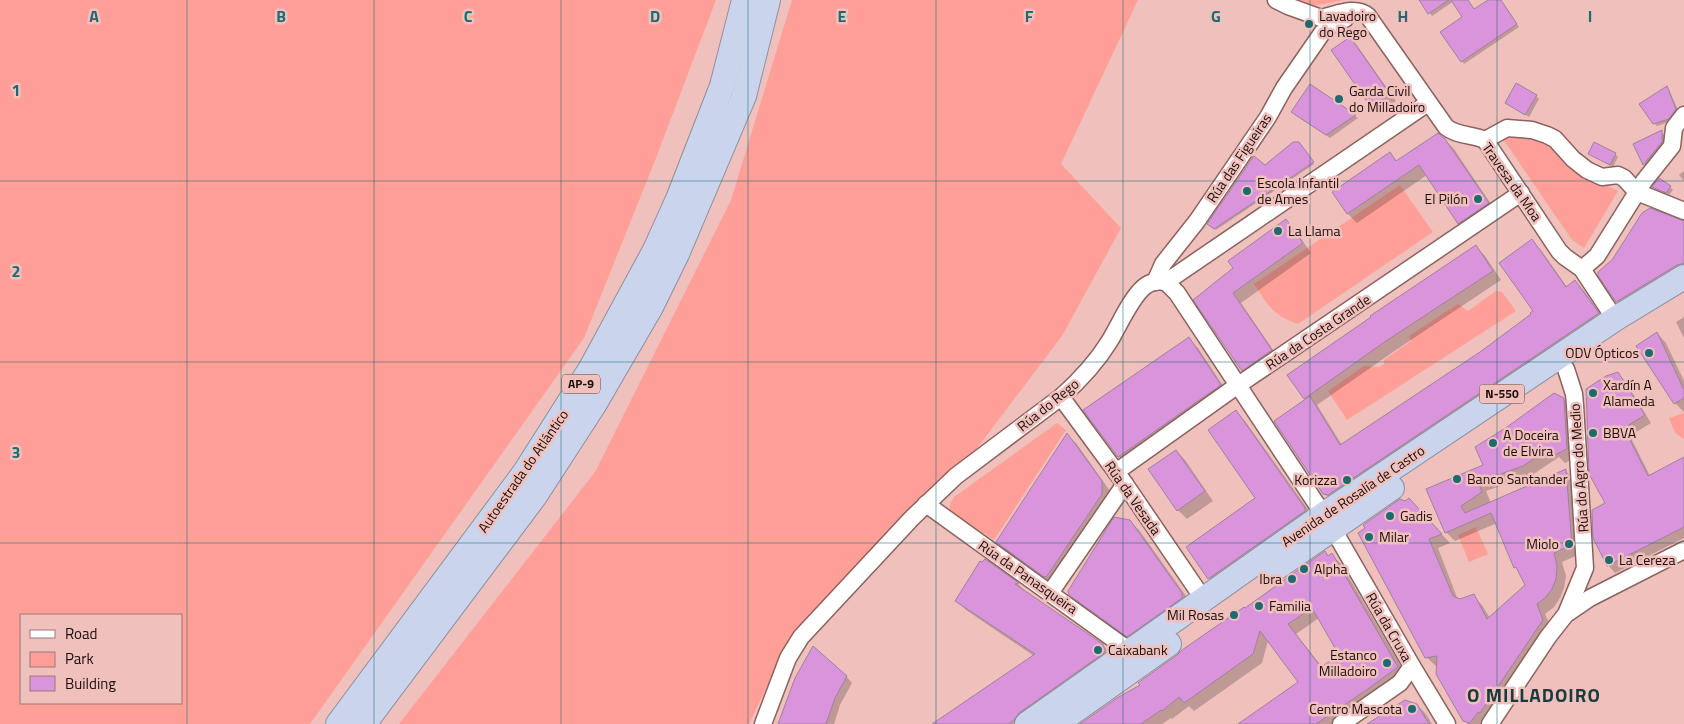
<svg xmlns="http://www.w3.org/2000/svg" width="1684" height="724" viewBox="0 0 1684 724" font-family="'Titillium Web',sans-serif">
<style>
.green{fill:#ff9f98;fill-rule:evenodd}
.shadow{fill:#0003;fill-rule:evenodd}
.building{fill:#d994dc;stroke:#9e82a0;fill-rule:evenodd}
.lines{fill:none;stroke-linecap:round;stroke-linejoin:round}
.minor-casing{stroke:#8b625e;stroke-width:19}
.highway-casing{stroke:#8d8f9e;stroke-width:26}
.minor{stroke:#fff;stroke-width:16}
.highway{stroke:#cad5ed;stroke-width:24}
.grid{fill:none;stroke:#1e6a71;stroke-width:1;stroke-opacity:0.55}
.poi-dot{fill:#1e6a71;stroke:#efc0bc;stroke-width:2}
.labels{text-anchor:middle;stroke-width:5;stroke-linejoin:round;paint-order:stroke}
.shield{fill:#efc0bc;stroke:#5c4341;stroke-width:1}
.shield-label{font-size:12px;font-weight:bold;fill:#1d0e0c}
.poi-label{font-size:14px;fill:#1d0e0c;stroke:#efc0bc;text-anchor:start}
.street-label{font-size:14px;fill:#1d0e0c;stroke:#efc0bc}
.district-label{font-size:19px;font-weight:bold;letter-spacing:1px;fill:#183b3e;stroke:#efc0bc}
.grid-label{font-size:16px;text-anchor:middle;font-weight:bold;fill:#1e6a71;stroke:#efc0bc;stroke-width:5;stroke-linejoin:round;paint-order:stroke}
</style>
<rect width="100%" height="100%" fill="#efc0bc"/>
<g class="green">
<path d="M0 0H716L656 158 584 338 310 724H0ZM21 615H181V703H21Z"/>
<path d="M792 0H1138L1061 164 1121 228 1062 336 956 476 787 644 749 724H399L595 472 731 200Z"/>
<path d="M1294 0H1344L1312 6Z"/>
<path d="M1510 136 1541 138 1585 174 1618 191 1584 248 1572 240 1503 139Z"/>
<path d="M1400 185 1433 232 1298 324C1271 314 1270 307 1254 284Z"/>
<path d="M1496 291 1502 292 1516 311 1347 420 1328 391 1364 366 1379 367 1384 364V360L1411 341 1409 336 1458 304 1468 311Z"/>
<path d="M1684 413V439L1675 433 1669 418Z"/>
<path d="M1057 423 1066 430 994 540 949 510 950 504 954 497Z"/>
<path d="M1476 527 1488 554 1469 562 1458 535Z"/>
</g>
<g class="shadow">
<path d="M1421 0H1468L1474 10 1490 0H1501L1519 27 1464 64 1462 61 1464 17 1454 1 1432 16Z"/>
<path d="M1350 38 1356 44 1396 101 1380 112H1377L1371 105Z"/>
<path d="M1310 86 1358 118 1330 138 1295 115Z"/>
<path d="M1667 87 1669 90 1679 112 1671 121 1657 126 1654 123Z"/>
<path d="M1536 96 1539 99 1529 117 1506 103Z"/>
<path d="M1662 132 1664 135 1665 145 1646 167 1644 164Z"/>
<path d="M1445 140 1454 149 1497 213 1468 232 1459 223 1427 175 1357 223 1348 214 1333 192 1389 154 1397 162Z"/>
<path d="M1300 145 1314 164 1216 230 1209 225 1265 166Z"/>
<path d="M1590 154H1615L1618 157 1613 167Z"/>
<path d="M1684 171V181L1679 175Z"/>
<path d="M1654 187H1670L1673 190 1669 195Z"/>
<path d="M1285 221 1295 230 1311 253 1241 303 1280 360 1252 379 1243 370 1195 300 1235 268Z"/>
<path d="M1684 222V276L1626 311 1617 302 1599 275Z"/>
<path d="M1532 241 1541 250 1567 287 1575 282 1584 291 1607 323 1334 503 1324 493 1307 400 1288 376 1476 247 1485 256 1501 280 1396 350 1317 405 1342 445 1480 353 1533 314 1534 311Z"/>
<path d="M1684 317V338L1676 322Z"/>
<path d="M1657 333 1666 343 1684 381V412L1675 403Z"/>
<path d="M1188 339 1198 348 1229 395 1128 466 1119 457 1085 410Z"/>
<path d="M1617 373 1625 381 1651 423 1630 436 1650 476 1684 459V538L1615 573 1608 565 1607 504Z"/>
<path d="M1564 399 1573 408 1575 458 1565 463 1559 457 1532 475 1486 491 1491 503 1566 471 1574 480 1580 554 1562 562 1566 576 1564 588 1560 598 1554 607 1545 614 1552 629 1485 724H1468L1464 720 1438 666H1436L1426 657 1418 509 1450 543 1438 548 1458 600 1473 596 1482 605 1490 618 1527 586 1520 573 1515 567 1497 523 1455 541 1446 532 1427 490 1485 465Z"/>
<path d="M1235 411 1245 421 1314 518 1219 587 1209 578 1188 547 1256 498Z"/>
<path d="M1067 435 1076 443 1110 491 1055 586 1006 551 997 542Z"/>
<path d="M1176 451 1185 460 1213 501 1187 519 1178 510Z"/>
<path d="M1129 521 1139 530 1191 603 1137 645 1080 604 1070 594Z"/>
<path d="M1325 553 1329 557 1332 555 1341 564 1407 676 1338 724H1240L1300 682 1268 641 1262 663 1194 711 1189 706 1172 719 1171 718 1162 724H1082L1142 685ZM1319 618 1340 655 1322 667 1296 634Z"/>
<path d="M985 560 1018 584 1027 593 1103 645 1112 655 1027 724H935L1034 656 966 610 957 601Z"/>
<path d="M846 676 852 683 840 705 834 724H780Z"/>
<path d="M1417 705 1426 714 1432 724H1369Z"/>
</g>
<g class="building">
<path d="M1419 0H1449L1428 14Z"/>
<path d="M1451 0H1468L1474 9 1488 0H1501L1517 24 1461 62 1440 32 1462 17Z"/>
<path d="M1350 37 1390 94 1374 106H1370L1331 50Z"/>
<path d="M1516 83 1537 95 1525 115 1505 103Z"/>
<path d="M1310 84 1356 115 1326 135 1291 112Z"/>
<path d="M1667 86 1676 109 1669 119 1653 124 1639 104Z"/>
<path d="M1662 130V142L1643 165 1633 144Z"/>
<path d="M1438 133 1445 139 1489 203 1458 224 1419 165 1347 214 1332 192 1390 152 1396 161Z"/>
<path d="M1293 142H1299L1314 162 1214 229 1207 224 1254 156 1265 165Z"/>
<path d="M1594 142 1616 153 1610 165 1588 154Z"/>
<path d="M1659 178 1671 186 1666 193 1652 187Z"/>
<path d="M1650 208 1684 221V263L1677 265 1616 302 1598 276V272L1612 260 1642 213Z"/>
<path d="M1286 219 1303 243 1233 293 1272 350 1242 371 1193 300 1233 268 1228 261Z"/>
<path d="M1532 239 1566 287 1575 280 1599 313 1328 495 1323 494 1274 421 1310 396 1340 445 1480 352 1531 314 1530 313 1533 311 1499 263Z"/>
<path d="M1476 245 1493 271 1386 341 1304 399 1287 375 1371 317 1370 316Z"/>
<path d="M1657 332 1684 390V398L1674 404 1636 346Z"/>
<path d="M1189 337 1221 385 1118 457 1083 410Z"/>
<path d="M1618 372 1645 415 1624 428 1648 476 1684 457V527L1607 566 1593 538 1592 510 1605 503 1589 474 1586 389 1606 376Z"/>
<path d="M1554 393 1564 398 1567 449 1555 455 1551 448 1523 466 1478 482 1482 492 1461 506 1465 513 1566 469 1572 545 1554 553 1557 566 1556 579 1552 589 1545 598 1537 604 1543 620 1480 713 1478 712 1470 723 1463 721 1436 674 1437 656 1425 658 1358 533 1365 528 1363 525 1400 499 1405 501 1409 498 1442 534 1429 539 1453 596 1460 599 1474 594 1487 619 1525 585 1516 567 1514 568 1491 513 1445 533 1426 489 1483 465 1475 447 1507 427Z"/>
<path d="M1236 410 1305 508V511L1208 579 1186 547 1255 498 1208 430Z"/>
<path d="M1067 433 1102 481V494L1047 576 1044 577 996 542Z"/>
<path d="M1176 450 1205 491 1177 511 1148 469Z"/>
<path d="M1114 517 1130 520 1182 593V598L1127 637 1069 595 1068 591Z"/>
<path d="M1325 551 1328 556 1332 553 1398 667 1365 691 1316 724H1238L1298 682 1260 631 1253 654 1184 703 1179 697 1162 711 1161 710 1141 724H1080L1117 698 1140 685 1138 683 1177 655 1182 650 1244 607 1245 608ZM1312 608 1339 655 1321 667 1288 624Z"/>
<path d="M985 559 1019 583 1015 584 1103 644 1104 653 1019 713 1014 720 1008 724H932L1035 654 955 601 980 561 982 562Z"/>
<path d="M813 646 847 676 835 698 826 724H778L795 678Z"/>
<path d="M1405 700 1417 704 1429 724H1367Z"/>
</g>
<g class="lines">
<defs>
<g id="minor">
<path d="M1276 0 1288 6 1321 18"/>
<path d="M1321 18C1335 15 1355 5 1368 16L1446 127C1457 136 1472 134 1485 140L1559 251 1565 257 1582 269 1615 319"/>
<path d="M1485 140 1507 128 1532 130 1547 135 1555 139 1573 159 1587 170 1602 177 1618 175 1624 178 1637 192 1684 211"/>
<path d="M1582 269 1597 256 1644 181 1672 146 1674 128 1684 115"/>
<path d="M1155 282 1163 264 1197 221 1268 117 1284 88 1322 33 1333 23 1345 19"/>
<path d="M1166 282 1177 293 1333 529 1412 666 1447 724"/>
<path d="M1061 397 1125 484 1204 600"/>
<path d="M1116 472 1231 390 1521 193"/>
<path d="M926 504 1130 651"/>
<path d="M1050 593 1125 484"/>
<path d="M1568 613 1590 598 1684 550"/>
<path d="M763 724 788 658 801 637 912 518 956 476 1061 397C1079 381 1096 363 1109 342 1119 326 1130 299 1144 287 1151 281 1158 281 1166 282L1428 103"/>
<path d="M1341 724 1400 683 1412 666"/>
<path d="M1490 724 1548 637 1566 614 1585 568 1575 405 1574 394 1566 369"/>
</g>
<g id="highway">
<path d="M1272 571 1392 488"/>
<path d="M338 724 525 472 591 368 655 250 678 199 722 86 744 0"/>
<path d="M364 724 535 496 594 405 651 307 677 254 744 96 768 0"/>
<path d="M1027 724 1323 515 1615 319 1684 277"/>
<path d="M1056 724 1169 644"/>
</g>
</defs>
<use href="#minor" class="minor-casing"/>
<use href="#highway" class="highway-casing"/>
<use href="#minor" class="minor"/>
<use href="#highway" class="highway"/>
</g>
<path class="grid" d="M187 0V724M374 0V724M561 0V724M748 0V724M936 0V724M1123 0V724M1310 0V724M1497 0V724M0 181H1684M0 362H1684M0 543H1684"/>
<g class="poi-dot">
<circle cx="1309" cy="24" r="5"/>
<circle cx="1339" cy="99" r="5"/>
<circle cx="1247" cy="191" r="5"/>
<circle cx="1478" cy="199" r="5"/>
<circle cx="1278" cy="231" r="5"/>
<circle cx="1649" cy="353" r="5"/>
<circle cx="1593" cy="393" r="5"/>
<circle cx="1593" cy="433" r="5"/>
<circle cx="1493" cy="443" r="5"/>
<circle cx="1457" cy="479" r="5"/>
<circle cx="1347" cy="480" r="5"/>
<circle cx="1390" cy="516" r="5"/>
<circle cx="1369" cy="537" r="5"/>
<circle cx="1569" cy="544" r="5"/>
<circle cx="1609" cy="560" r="5"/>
<circle cx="1304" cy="569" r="5"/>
<circle cx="1292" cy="579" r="5"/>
<circle cx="1259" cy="606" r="5"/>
<circle cx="1234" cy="615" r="5"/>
<circle cx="1098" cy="650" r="5"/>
<circle cx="1387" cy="663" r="5"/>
<circle cx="1412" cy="709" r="5"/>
</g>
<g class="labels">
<g class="shield">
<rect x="562" y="374.5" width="38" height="19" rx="4"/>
<rect x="1479.5" y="384.5" width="45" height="19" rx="4"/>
</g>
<g class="shield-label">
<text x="581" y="388">AP-9</text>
<text x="1502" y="398">N-550</text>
</g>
<g class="poi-label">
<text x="1319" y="21">Lavadoiro<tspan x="1319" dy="16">do Rego</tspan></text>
<text x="1349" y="96">Garda Civil<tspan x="1349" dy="16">do Milladoiro</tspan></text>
<text x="1257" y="188">Escola Infantil<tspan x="1257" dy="16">de Ames</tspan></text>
<text x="1468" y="204" text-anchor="end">El Pilón</text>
<text x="1288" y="236">La Llama</text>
<text x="1639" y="358" text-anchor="end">ODV Ópticos</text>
<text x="1603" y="390">Xardín A<tspan x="1603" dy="16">Alameda</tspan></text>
<text x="1603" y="438">BBVA</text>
<text x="1503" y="440">A Doceira<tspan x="1503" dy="16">de Elvira</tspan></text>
<text x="1467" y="484">Banco Santander</text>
<text x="1337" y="485" text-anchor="end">Korizza</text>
<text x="1400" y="521">Gadis</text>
<text x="1379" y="542">Milar</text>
<text x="1559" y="549" text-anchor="end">Miolo</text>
<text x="1619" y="565">La Cereza</text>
<text x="1314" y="574">Alpha</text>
<text x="1282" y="584" text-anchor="end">Ibra</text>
<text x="1269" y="611">Familia</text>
<text x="1224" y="620" text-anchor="end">Mil Rosas</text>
<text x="1108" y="655">Caixabank</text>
<text x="1377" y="660" text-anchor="end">Estanco<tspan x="1377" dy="16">Milladoiro</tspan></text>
<text x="1402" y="714" text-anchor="end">Centro Mascota</text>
</g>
<g class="street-label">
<text transform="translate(1239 158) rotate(-56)" y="5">Rúa das Figueiras</text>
<text transform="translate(1512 182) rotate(55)" y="5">Travesa da Moa</text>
<text transform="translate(1318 332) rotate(-34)" y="5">Rúa da Costa Grande</text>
<text transform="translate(1048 405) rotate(-39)" y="5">Rúa do Rego</text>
<text transform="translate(1579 468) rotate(-94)" y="5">Rúa do Agro do Medio</text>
<text transform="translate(523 471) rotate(-55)" y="5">Autoestrada do Atlántico</text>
<text transform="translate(1353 496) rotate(-34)" y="5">Avenida de Rosalía de Castro</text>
<text transform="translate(1133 498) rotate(55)" y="5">Rúa da Vesada</text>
<text transform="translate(1028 577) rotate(35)" y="5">Rúa da Panasqueira</text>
<text transform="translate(1389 627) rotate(60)" y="5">Rúa da Cruxa</text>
</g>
<g class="district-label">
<text x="1534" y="702">O MILLADOIRO</text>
</g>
</g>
<g class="grid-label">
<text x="94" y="22">A</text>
<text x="281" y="22">B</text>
<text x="468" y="22">C</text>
<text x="655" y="22">D</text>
<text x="842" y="22">E</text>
<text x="1029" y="22">F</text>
<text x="1216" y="22">G</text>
<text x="1403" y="22">H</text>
<text x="1590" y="22">I</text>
<text x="16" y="96">1</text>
<text x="16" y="277">2</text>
<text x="16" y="458">3</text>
</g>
<rect x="20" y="614" width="162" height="90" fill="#efc0bc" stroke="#9b7976"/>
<rect x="30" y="630" width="25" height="8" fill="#ffffff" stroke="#9b7976"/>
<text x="65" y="639" font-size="15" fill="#1d0e0c">Road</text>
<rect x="30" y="652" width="25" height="15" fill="#ff9f98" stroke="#9b7976"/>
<text x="65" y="664" font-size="15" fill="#1d0e0c">Park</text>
<rect x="30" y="676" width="25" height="15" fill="#d994dc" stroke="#9b7976"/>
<text x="65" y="689" font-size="15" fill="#1d0e0c">Building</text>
</svg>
